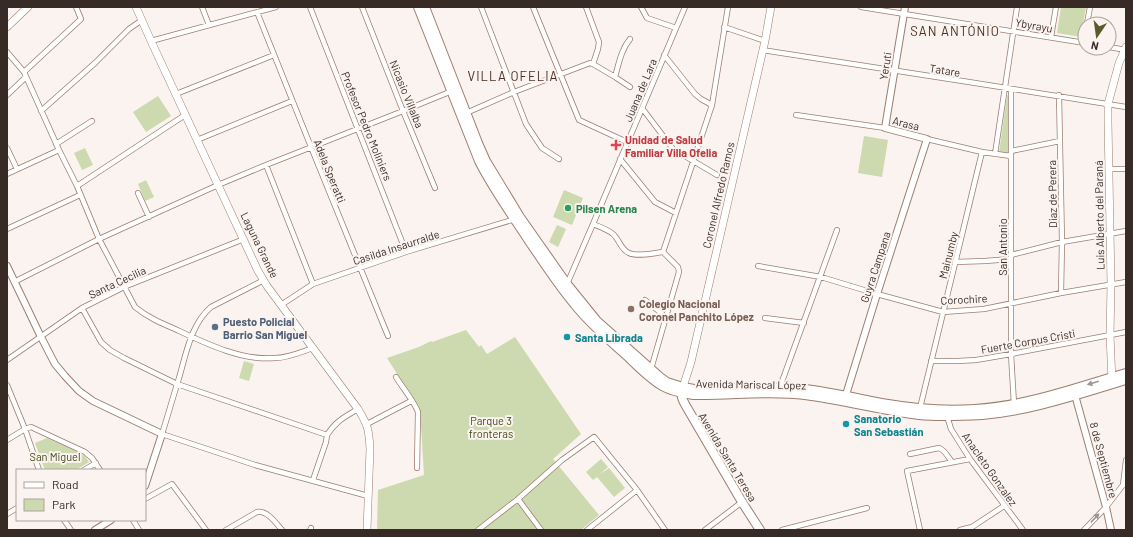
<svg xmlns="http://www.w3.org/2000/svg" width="1133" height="537" font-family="Barlow,sans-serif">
<rect width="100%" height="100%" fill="#faf3ef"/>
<path fill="#cdd9ae" d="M1061 7H1086L1081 37 1057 33Z
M1008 95V153H999L1007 96Z
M158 96 171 116 146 132 133 112Z
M864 136 888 140 882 177 858 173Z
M85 148 93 165 82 170 74 153Z
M146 180 154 197 145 201 138 184Z
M564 190 583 198 572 225 553 217Z
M557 225 566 229 558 247 549 242Z
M466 330 479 347 481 345 487 354 515 337 581 434 553 459 599 515 581 530H377L378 490 424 475 420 410 387 358 419 347 431 341 432 342Z
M244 361 254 364 249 381 239 378Z
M47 438 68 447 85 456 89 462 76 470H45L35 443Z
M601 459 608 467 599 475 609 468 625 488 614 497 597 477 593 480 586 472Z"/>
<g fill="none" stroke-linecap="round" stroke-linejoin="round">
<g stroke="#9d7d6f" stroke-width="6">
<path id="minor" d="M202 7 209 25
M310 7 406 252
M362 7 403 111 435 188
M481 7 526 124 542 148 559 159
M533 7 579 120 627 142
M586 7 599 42 598 49 593 64
M641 7 647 18 676 28
M861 7 1085 43
M257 12 311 147 388 336
M1087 24 1090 7
M724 27 765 41
M1051 37 1056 7
M151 41 276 7
M1084 43 1085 36
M1109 47 1126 50
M762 50C883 69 1005 87 1126 107
M7 52 24 72 59 150 77 186 99 239 135 307C147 317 161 323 175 329 205 343 241 361 275 358 288 358 301 352 313 348
M664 55 695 94 701 99 712 105
M593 64 615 77 630 87
M24 72 81 19 76 7
M615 77C619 63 621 50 630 39
M1011 89V354L1014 404
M176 94 274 55
M7 95 26 77
M1059 95 1062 242 1061 293
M642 108 673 149 717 175
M41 111 95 63 129 29 142 20
M464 114 514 92 590 63 593 64
M796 115 885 128
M927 139 982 152 1011 156
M197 140 292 101
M56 144 92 121
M7 148 17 169
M1011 151 1060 141
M995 154 1017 7
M620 159 655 202 676 213
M266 165 313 284
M1109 169H1126
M7 174 59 150
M77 186 185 115
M138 193 149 217
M593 224C600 227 607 229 613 234 619 239 621 250 629 253 637 257 654 253 663 252
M7 229 80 195
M663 252 712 105 728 7
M1011 255 1062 242 1126 231
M955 262 985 261 1011 259
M758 266 821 277 877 294 943 312 984 309 1061 293 1126 282
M264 280 211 307C191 324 186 354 179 378 173 397 168 415 162 434L255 465 368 496
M14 282 99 239 218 185 266 165 403 111 452 91
M567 284 593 224 685 7
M645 300 666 317
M281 305 313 284 406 252 515 219
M82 308 101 342 110 350 124 358 177 384 327 435 326 442 313 480
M765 318 804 323
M7 360 82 308 124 287 244 239
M931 361H958L976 360 1011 354 1126 332
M651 369 679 272 678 267 663 252
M396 377C402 387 414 401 418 412L417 468
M7 385 25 429 39 470
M780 387 837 230
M920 408 982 152
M947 416 951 429 970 459 1023 530
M367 424 411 401
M327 435C336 421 343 418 358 409
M7 440 25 429 31 427 85 452 92 458 100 470
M910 454 939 448C945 450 948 457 952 462
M84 470 96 463
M1123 485 1126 460
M145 499 172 484 206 530
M518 499 541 530
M7 514 17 508
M64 520 71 530
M133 520 139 530
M226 530 257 512C267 510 276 523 282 530
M310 530 311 528
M478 530 518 499 562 460 594 437 637 490 665 530
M587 530 637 490
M705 530 742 502
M782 530 867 508
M920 530 907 471 970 459
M960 530 972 527 1004 506
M1084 530 1106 507 1123 485 1126 484"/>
</g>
<g stroke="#9d7d6f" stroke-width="8">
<path id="tertiary" d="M7 266 41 337 55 364 65 376 79 391 93 401 162 434 145 486
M1075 395 1106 507 1111 530
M845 398 877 294 927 139 885 128 905 7
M95 530 111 520"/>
</g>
<g stroke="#9d7d6f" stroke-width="8">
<path id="secondary" d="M136 7 151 41 258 271 267 286 358 409C368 425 369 430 370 449L367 530
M7 27 28 7
M1112 382 1110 335 1111 285 1108 122V104L1119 63 1126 47
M683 387 691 362 765 41 771 7"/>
</g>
<g stroke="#9d7d6f" stroke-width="10">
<path id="primary" d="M683 387C680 395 682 399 686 406L742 502 760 530"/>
</g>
<g stroke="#9d7d6f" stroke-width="10">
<path id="trunk" d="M418 7 479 161C493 189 512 215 529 241 544 263 558 285 575 305 590 324 609 340 627 356 637 366 647 376 659 384 669 391 682 393 693 395 730 396 768 390 805 395 843 400 881 410 919 415 939 417 961 416 982 415 1031 411 1079 394 1126 380
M425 7 478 143 486 161 520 217 567 284 597 321 660 377 667 382 683 387 694 389C731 389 767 385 804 389 832 392 860 399 888 404 917 409 946 411 975 409 1027 406 1077 387 1126 373"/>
</g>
<use href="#minor" stroke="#fff" stroke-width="4.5"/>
<use href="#tertiary" stroke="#fff" stroke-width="6"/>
<use href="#secondary" stroke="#fff" stroke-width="7"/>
<use href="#primary" stroke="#fff" stroke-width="8"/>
<use href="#trunk" stroke="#fff" stroke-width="8"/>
</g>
<defs><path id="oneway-solid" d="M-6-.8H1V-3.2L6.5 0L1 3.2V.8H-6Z"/></defs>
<g fill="#9c9592">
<use href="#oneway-solid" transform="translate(1093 383) rotate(164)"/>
<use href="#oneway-solid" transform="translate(1095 518) rotate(-47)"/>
</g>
<path fill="#e0444e" stroke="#faf3ef" stroke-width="1.5" d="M614 139h4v4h4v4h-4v4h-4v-4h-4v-4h4z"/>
<circle fill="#2e9e5b" stroke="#faf3ef" stroke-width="1.5" cx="568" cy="208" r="4"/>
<circle fill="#8d6e63" stroke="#faf3ef" stroke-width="1.5" cx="631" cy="309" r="4"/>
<circle fill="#5c6f8a" stroke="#faf3ef" stroke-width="1.5" cx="215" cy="327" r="4"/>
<g fill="#0f9aa8" stroke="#faf3ef" stroke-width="1.5">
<circle cx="567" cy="337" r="4"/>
<circle cx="846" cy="424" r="4"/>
</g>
<g text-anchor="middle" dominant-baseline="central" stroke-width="4" stroke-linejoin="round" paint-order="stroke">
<g font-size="11" fill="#382b25" stroke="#faf3ef">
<text transform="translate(1034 25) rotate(10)">Ybyrayu</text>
<text transform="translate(885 66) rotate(-81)">Yeruti</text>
<text transform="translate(945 70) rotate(9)">Tatare</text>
<text transform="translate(640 90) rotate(-67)">Juana de Lara</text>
<text transform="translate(407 94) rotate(68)">Nicasio Villalba</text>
<text transform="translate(906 123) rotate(14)">Arasa</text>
<text transform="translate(367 126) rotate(68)">Profesor Pedro Moliniers</text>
<text transform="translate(330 171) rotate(68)">Adela Speratti</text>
<text transform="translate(1052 194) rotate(-91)">Diaz de Perera</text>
<text transform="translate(718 195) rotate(-77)">Coronel Alfredo Ramos</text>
<text transform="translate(1099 215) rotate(-91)">Luis Alberto del Paraná</text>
<text transform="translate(260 245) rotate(64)">Laguna Grande</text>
<text transform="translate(396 247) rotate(-18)">Casilda Insaurralde</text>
<text transform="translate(1002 247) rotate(-90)">San Antonio</text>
<text transform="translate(948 255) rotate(-76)">Mainumby</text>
<text transform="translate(875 267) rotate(-72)">Guyra Campana</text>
<text transform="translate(117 282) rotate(-25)">Santa Cecilia</text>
<text transform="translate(964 299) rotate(-3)">Corochire</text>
<text transform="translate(1028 341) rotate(-10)">Fuerte Corpus Cristi</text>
<text transform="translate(751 384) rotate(1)">Avenida Mariscal López</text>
<text transform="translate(728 457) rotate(59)">Avenida Santa Teresa</text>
<text transform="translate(1104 460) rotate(75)">8 de Septiembre</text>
<text transform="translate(990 469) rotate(55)">Anacleto Gonzalez</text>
</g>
<g font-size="11" font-weight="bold" fill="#be3a42" stroke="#faf3ef" text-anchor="start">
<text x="625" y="139">Unidad de Salud<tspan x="625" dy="13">Familiar Villa Ofelia</tspan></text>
</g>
<g font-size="11" font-weight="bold" fill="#27864d" stroke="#faf3ef" text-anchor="start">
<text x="576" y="208">Pilsen Arena</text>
</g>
<g font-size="11" font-weight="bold" fill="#785e54" stroke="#faf3ef" text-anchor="start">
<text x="639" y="303">Colegio Nacional<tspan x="639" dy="13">Coronel Panchito López</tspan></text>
</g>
<g font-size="11" font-weight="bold" fill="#4e5e75" stroke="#faf3ef" text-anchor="start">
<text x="223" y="321">Puesto Policial<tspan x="223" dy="13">Barrio San Miguel</tspan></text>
</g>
<g font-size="11" font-weight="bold" fill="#0d838f" stroke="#faf3ef" text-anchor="start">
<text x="575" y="337">Santa Librada</text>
<text x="854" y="418">Sanatorio<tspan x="854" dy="13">San Sebastián</tspan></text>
</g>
<g font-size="11" fill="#3e4812" stroke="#faf3ef">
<text x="491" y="420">Parque 3<tspan x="491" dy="13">fronteras</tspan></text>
<text x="55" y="456">San Miguel</text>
</g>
<g font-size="13" letter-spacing="1" fill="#4a2f23" stroke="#faf3ef">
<text x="955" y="31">SAN ANTÓNIO</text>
<text x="513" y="76">VILLA OFELIA</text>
</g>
</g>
<rect width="1133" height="537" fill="none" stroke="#382b25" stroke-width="16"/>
<rect x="16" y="469" width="130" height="52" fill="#faf3ef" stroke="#aca39e"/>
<rect x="24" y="482" width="20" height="6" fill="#ffffff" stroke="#aca39e"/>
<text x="52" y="489" font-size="12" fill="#382b25">Road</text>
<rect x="24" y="499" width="20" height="12" fill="#cdd9ae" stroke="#aca39e"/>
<text x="52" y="509" font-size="12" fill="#382b25">Park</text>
<g transform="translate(1097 36) rotate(193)"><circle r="19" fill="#faf3ef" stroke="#aca39e"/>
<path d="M0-3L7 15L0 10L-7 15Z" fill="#575c2a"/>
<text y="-6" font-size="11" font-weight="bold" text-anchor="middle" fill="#382b25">N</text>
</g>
</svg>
